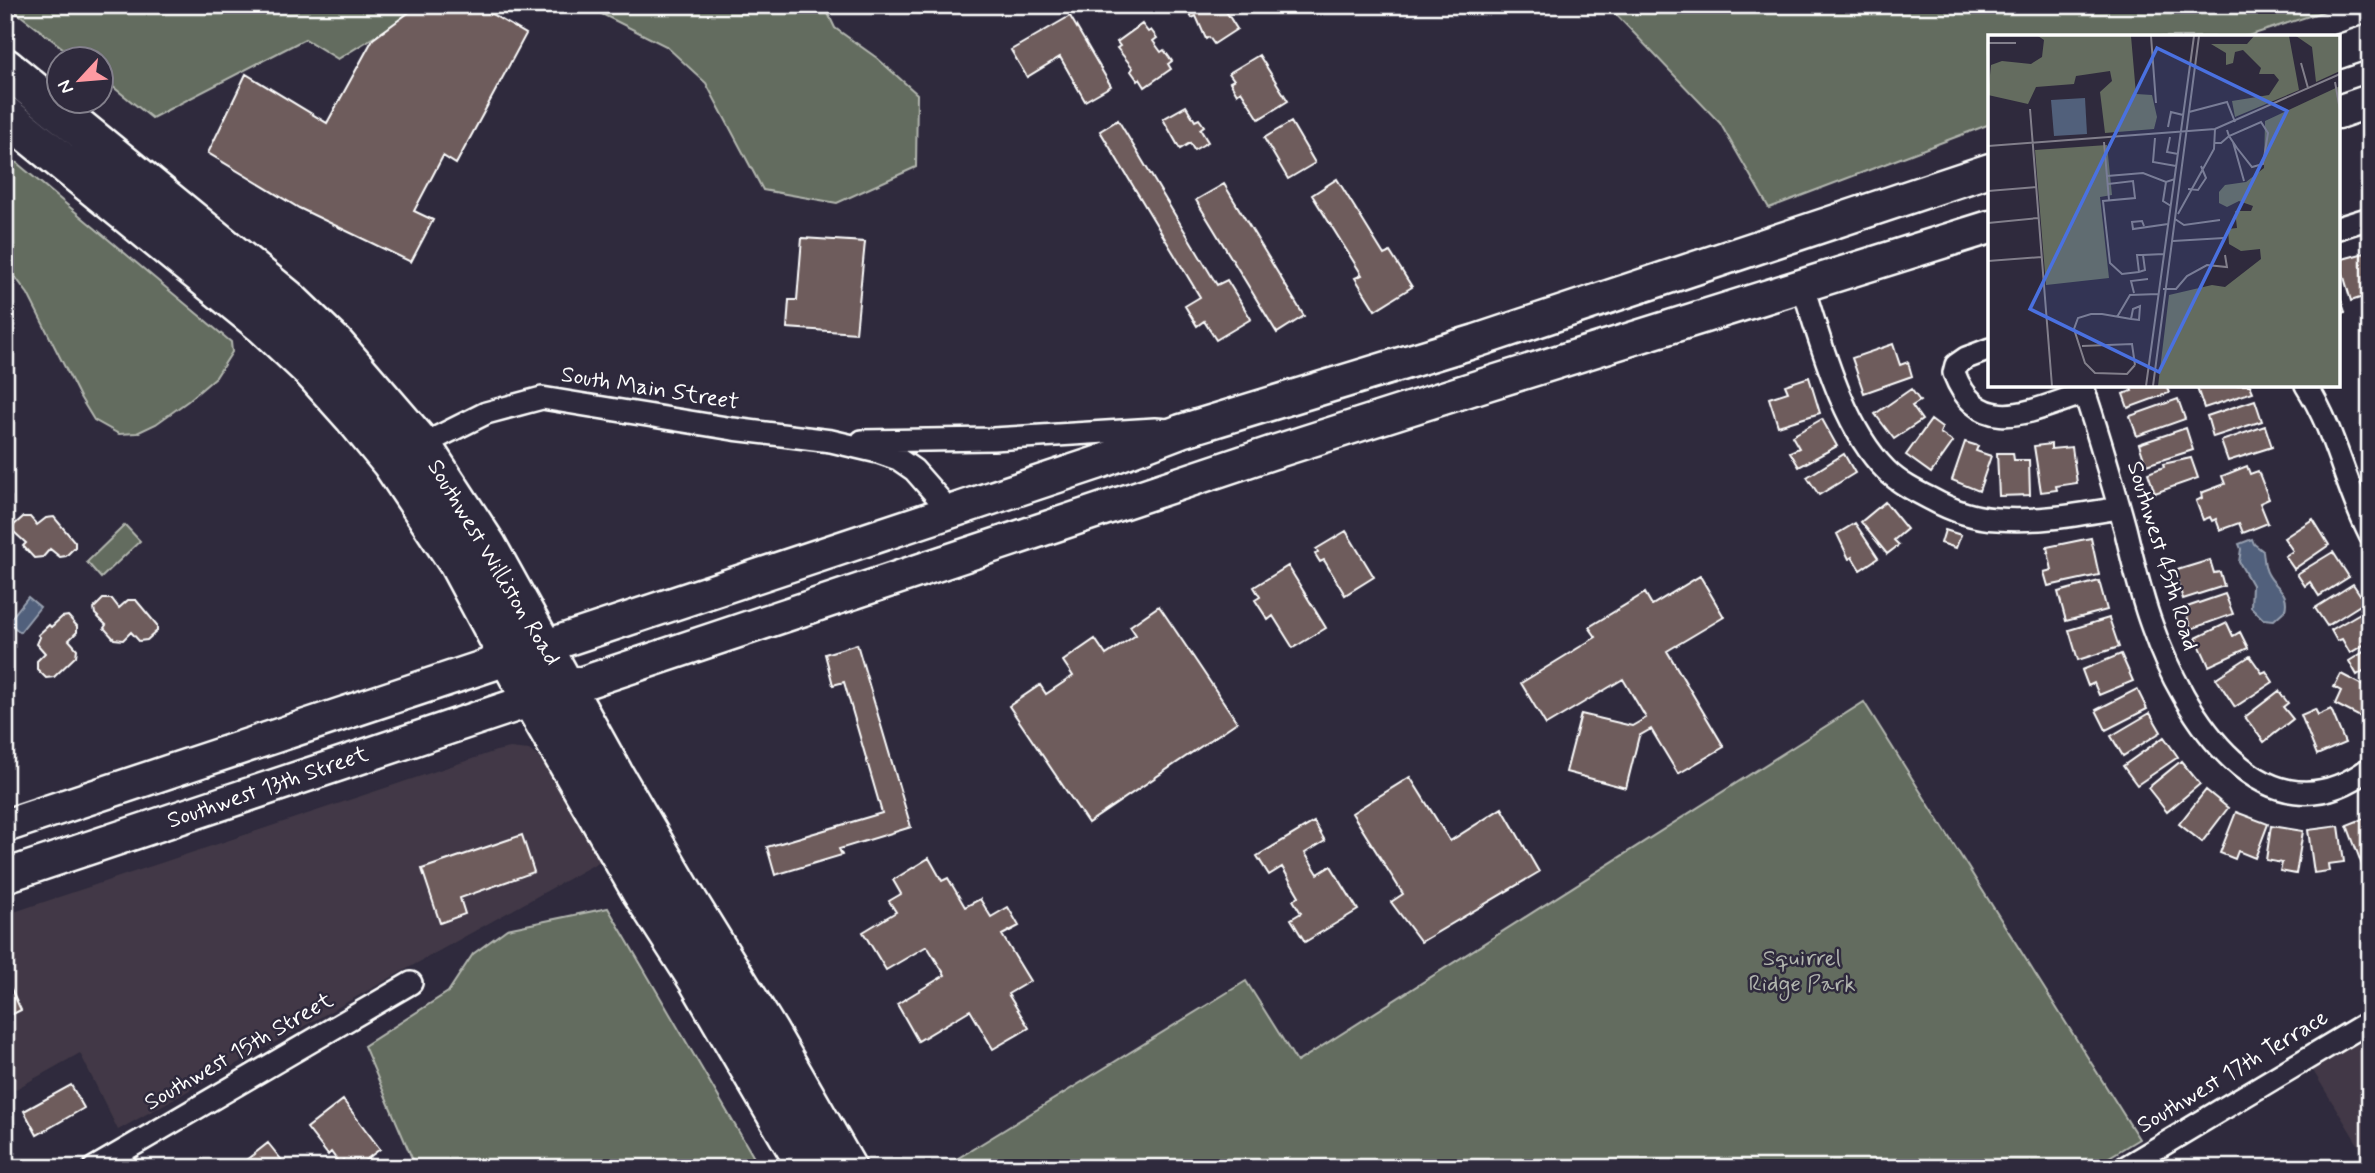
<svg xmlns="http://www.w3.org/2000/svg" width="2375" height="1173" font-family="Mynerve,sans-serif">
<rect width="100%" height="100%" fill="#2f2a3d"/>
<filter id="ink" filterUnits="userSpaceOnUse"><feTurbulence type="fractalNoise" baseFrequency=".0143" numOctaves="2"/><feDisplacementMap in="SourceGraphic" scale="14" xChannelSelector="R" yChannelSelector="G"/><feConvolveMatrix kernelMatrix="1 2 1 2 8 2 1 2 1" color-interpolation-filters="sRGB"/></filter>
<g filter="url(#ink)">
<path fill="#423946" d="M510 748 529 750 542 760 602 860 118 1130 80 1053 5 1095V915L496 751Z
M2370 1035V1164L2312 1069Z"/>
<path fill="#646c5f" stroke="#b2b6af" stroke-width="2" d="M7 5H426L338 59 305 39 152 118 102 78V60L77 59Z
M584 5H824L835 28 877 58 917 94 916 167 837 203 763 190 706 83 666 46Z
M1607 5H2343L2245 37H1990V124L1769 208 1720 123Z
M5 153 231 342 232 352 216 377 188 401 156 424 137 433 119 434 94 420 80 397 28 294 5 263Z
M125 525 140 541 101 578 87 562Z
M1864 702 2139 1139 2091 1168H942L1246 981 1297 1062Z
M608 908 760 1168H407L414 1163 364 1046 448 992 473 954 507 929Z"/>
<path fill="#51607b" stroke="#97a0b0" stroke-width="2" d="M2252 539 2254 544 2263 551C2264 558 2264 568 2268 574 2275 588 2290 591 2285 610L2274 620 2263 619 2251 607 2252 585 2239 562 2241 549 2239 544Z
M28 597 40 607 20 632 8 622Z"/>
<path fill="#6e5b5b" stroke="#fff" stroke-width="2" d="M419 5H476L526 34 456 164 443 156 414 211 433 220 411 262 299 208 208 153 246 74 327 123 373 39Z
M1222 5 1237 29 1214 44 1209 37 1206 39 1196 16 1192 18 1185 7Z
M1070 16 1111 86 1085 101 1060 57 1027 77 1011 50Z
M1142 24 1148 32 1151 30 1157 38 1153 41 1161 52 1164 50 1172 61 1168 64 1171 69 1145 87 1140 79 1138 81 1131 71 1133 68 1117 48 1120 46 1117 42Z
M1259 55 1288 101 1259 119 1241 91 1237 94 1230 82 1234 80 1229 73Z
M1186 106 1195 121 1199 119 1204 126 1200 129 1208 142 1194 150 1190 143 1180 149 1163 119Z
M1118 120 1217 285 1227 280 1251 319 1216 340 1204 321 1197 326 1185 306 1200 297 1100 131Z
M1291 122 1315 163 1288 179 1264 138Z
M1337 179 1384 255 1390 252 1412 287 1375 310 1355 278 1362 275 1312 195Z
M1224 184 1304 316 1277 333 1196 200Z
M802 238 865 242 856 333 787 328 789 300H797Z
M2368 252 2370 286 2367 287 2369 295 2351 301 2339 260Z
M2338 291 2345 312 2338 314Z
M1893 344 1900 365 1908 362 1912 376 1864 393 1852 358Z
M1809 377 1820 413 1778 426 1769 398 1788 392 1785 385Z
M2166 385 2169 393 2128 408 2123 394 2132 391 2130 386Z
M2205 385H2250L2253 392 2204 408 2197 388Z
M1911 389 1920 401 1912 406 1922 420 1894 439 1875 414Z
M2178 399 2185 419 2137 436 2130 416Z
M2255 400 2262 421 2213 437 2207 416Z
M1822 419 1837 446 1799 467 1790 452 1799 448 1792 436Z
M1931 420 1942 428 1940 433 1953 442 1931 473 1906 455Z
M2265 426 2272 447 2228 461 2221 441Z
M2186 428 2193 450 2146 465 2139 444Z
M1965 442 1978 446 1976 451 1991 456 1979 491 1952 480Z
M2051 444V449L2072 447 2077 483 2056 486 2057 490 2041 492 2034 446Z
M1997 453H2013L2014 460H2029L2030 495 1999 496Z
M1844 454 1855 473 1819 495 1807 477Z
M2191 458 2198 478 2155 493 2148 473 2164 467 2163 464Z
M2247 466 2250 474 2258 471 2269 499 2260 503 2268 523 2243 533 2239 523 2220 530 2216 519 2212 521 2210 517 2203 520 2196 501 2202 498 2201 493 2225 484 2222 476Z
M5 491 11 497V504L5 510Z
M1885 502 1907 529 1894 540 1899 545 1887 554 1861 522Z
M23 517H30L37 525 46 518 54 517 75 542V547L66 556 60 557 50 549 43 557 34 558 23 546 26 543 14 532 13 526Z
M2313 519 2329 545 2294 569 2285 556 2293 551 2284 538Z
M1855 523 1878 558 1860 570 1852 557 1849 559 1837 534Z
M1945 530 1961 535 1956 548 1941 543Z
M1346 531 1374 577 1345 595 1324 560 1320 562 1315 554 1318 552 1316 549Z
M2091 538 2099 575 2048 586 2044 572 2052 570 2047 547Z
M2333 552 2349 577 2319 596 2310 582 2305 586 2297 574Z
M2210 560 2214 573 2220 572 2224 586 2183 599 2174 571Z
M1288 566 1326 628 1293 648 1273 616 1268 620 1255 600 1260 597 1254 587Z
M1700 576 1724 617 1667 651 1724 747 1678 774 1651 729 1639 736 1626 788 1566 772 1581 714 1632 726 1646 718 1623 679 1546 725 1521 683 1596 637 1589 627 1645 593 1652 605Z
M2099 581 2107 610 2066 621 2058 592Z
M2353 584 2365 602 2327 626 2315 608Z
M2225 594 2233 614 2191 629 2184 608Z
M103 599H112L119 608 128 600H136L157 625V631L147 640 139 641 131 632 123 640 114 639 104 628 106 625 95 614 94 608Z
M1159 606 1237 722 1088 823 1009 706 1040 685 1046 694 1073 676 1063 661 1095 639 1106 655 1136 635 1130 626Z
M2367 609 2370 614V641L2350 653 2342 639 2337 641 2331 630Z
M68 616 77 626V632L69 640 77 649 76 656 54 677 46 678 37 669V661L45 653 37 644 40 637 38 635 49 625 51 627 62 617Z
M2109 618 2119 647 2078 660 2069 630Z
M2227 623 2233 636 2240 632 2248 648 2209 666 2196 638Z
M857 644 911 827 839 849 842 855 775 875 767 847 882 813 844 682 833 685 825 654Z
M2370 648V678L2365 670 2357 675 2349 661Z
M2121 654 2133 681 2099 695 2094 683 2088 686 2082 670Z
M2250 656 2262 673 2266 671 2273 682 2235 707 2216 678Z
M2341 674 2370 689V708L2364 719 2335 704 2341 691 2334 687Z
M2137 689 2147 709 2106 730 2096 710Z
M2279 691 2288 703 2283 707 2293 719 2264 742 2245 717Z
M2315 709 2318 715 2331 709 2345 743 2317 755 2301 715Z
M2150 713 2161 732 2123 756 2111 736Z
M2164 737 2178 757 2137 785 2123 766Z
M2181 761 2200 784 2167 812 2148 788Z
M1410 777 1450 841 1502 808 1539 872 1421 942 1391 902 1403 894 1352 813Z
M2206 790 2228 808 2202 842 2179 824Z
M2236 812 2268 824 2255 858 2238 851 2235 859 2220 853Z
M2370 816V862L2362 865 2347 825Z
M1314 822 1325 841 1305 853 1318 874 1331 866 1358 910 1305 942 1291 919 1301 913 1293 900 1299 896 1282 867 1269 875 1257 856Z
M2271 826 2303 831 2296 874 2280 871 2282 863 2266 860Z
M2339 826 2344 862 2328 864 2329 871 2314 873 2308 830Z
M522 835 534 872 460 898 465 914 440 923 422 869Z
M929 858 942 881 948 878 965 907 980 899 991 917 1008 907 1019 926 1002 935 1030 981 1008 994 1029 1028 993 1049 970 1010 918 1041 897 1004 945 975 927 946 886 970 863 932 896 912 889 901 901 894 893 880Z
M5 976 21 1010 5 1018Z
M71 1085 84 1108 37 1135 24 1111Z
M343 1100 380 1149 355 1168H349L343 1160 339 1163 331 1152 328 1155 307 1128Z
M5 1131 15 1147 5 1153Z
M268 1143 288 1168H236Z"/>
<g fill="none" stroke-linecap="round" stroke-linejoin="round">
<g stroke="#fff" stroke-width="26">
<path id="street" d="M2338 228 2370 218
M1803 287C1821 343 1843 428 1886 470 1899 483 1915 491 1931 499 1951 510 1974 518 1997 519 2038 522 2078 515 2118 508
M1990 349 1966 358 1956 365 1954 373C1980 441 2034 409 2085 393
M2082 385C2098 432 2112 481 2125 528 2133 561 2140 594 2152 626 2182 713 2264 848 2370 768
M2306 385C2336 432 2345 486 2370 535
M862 441 993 439 1155 429 1169 430
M414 449 486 413 542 398 733 429 831 441 878 452 898 459 914 470 950 511
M94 1168 411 983
M2124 1168 2370 1021"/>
</g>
<g stroke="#fff" stroke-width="37">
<path id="primary" d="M2338 52 2370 41
M2338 112 2370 101
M5 826 1097 463 1181 431 1476 341 1990 170
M5 876 1271 453 1487 384 1990 227"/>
</g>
<g stroke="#fff" stroke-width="42">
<path id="highway" d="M5 67 287 298 335 344 422 445 487 545 614 774 686 897 769 1032 847 1168
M5 115 264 326 311 370 354 418 391 463 457 562 531 700 641 892 698 981 807 1168"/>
</g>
<use href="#street" stroke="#2f2a3d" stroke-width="21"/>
<use href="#primary" stroke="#2f2a3d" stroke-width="32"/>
<use href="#highway" stroke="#2f2a3d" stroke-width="37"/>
</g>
</g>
<g text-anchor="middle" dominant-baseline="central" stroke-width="5" stroke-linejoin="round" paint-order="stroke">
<g font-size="23" fill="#fff" stroke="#2f2a3d">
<text transform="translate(650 389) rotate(9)">South Main Street</text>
<text transform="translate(2162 556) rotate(73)">Southwest 45th Road</text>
<text transform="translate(493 563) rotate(59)">Southwest Williston Road</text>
<text transform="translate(268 788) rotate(-19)">Southwest 13th Street</text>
<text transform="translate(239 1052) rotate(-30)">Southwest 15th Street</text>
<text transform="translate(2233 1072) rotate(-31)">Southwest 17th Terrace</text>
</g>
<g font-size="23" fill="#b2b6af" stroke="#2f2a3d">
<text x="1802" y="959">Squirrel<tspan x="1802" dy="26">Ridge Park</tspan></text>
</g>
</g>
<g transform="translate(1988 35)">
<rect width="352" height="352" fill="#2f2a3d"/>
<path d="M50 1H143L148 59 164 60 169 82 166 94 117 98 112 57 124 46 122 36 88 41 86 49 48 52 40 69 0 60 3 30 14 26 43 29 54 22 56 5ZM266 1H301L311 55 247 82 244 66 281 60 291 45 286 39H271L273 33 255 15 247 17 245 28 238 30V18L223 9H259ZM308 1H352V36L328 47 324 12ZM352 51V351H170L181 260 224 250 237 252 273 224 272 214 253 216 241 209 240 194 249 193 247 176H263L265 171 251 166 239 172 231 168V157L237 150 258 147 276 133 277 86ZM119 110 124 160 112 162 121 243 58 250 47 115Z" fill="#646c5f"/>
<path d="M97 63 99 99 66 101 63 65Z" fill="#51607b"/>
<path fill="none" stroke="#827f8b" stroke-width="2" d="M163 1 168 68M0 8H28M313 28 320 53M347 47 352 75M42 74 64 351M201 77 239 67 247 87M180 92 183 77 195 80M182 102 179 117 190 119M167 103 165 127 188 131M116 107 121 165M245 107 256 146M227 108H233L241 101 273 87 280 98 275 129 264 132 249 113 241 101 239 95M0 111 227 94 352 39M119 141 155 138 178 147 187 144M178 147 175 166 183 171M120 149 145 146 147 163 115 166 122 228 134 239 151 237M200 154 210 155 218 143 213 131M0 156 48 152M190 179 226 114 227 94M187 184 196 190 232 185M0 188 50 183M156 191 154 186 144 187 145 194 180 189M185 206 236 203M155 220H149L151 237 157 235 155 220 176 219M0 226 54 222M175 254H188L199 241 219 230 239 232 237 220M146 258 143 246 160 244M129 282 142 260 170 259M143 284 145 274 152 271 151 285 143 284 114 279H103L90 283 86 294 97 328 107 338 139 339 147 330M94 311 144 309 147 330M158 351 206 1M165 351 211 1"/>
<path fill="#4a71e0" fill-opacity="0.15" stroke="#4a71e0" stroke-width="3.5" d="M169 13 299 76 171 337 42 274Z"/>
<rect width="352" height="352" fill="none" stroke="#fff" stroke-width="3.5"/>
</g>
<rect width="2375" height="1173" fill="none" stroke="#2f2a3d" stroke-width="28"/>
<rect x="14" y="14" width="2347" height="1145" fill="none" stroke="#fff" stroke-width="2.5" filter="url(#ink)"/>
<g transform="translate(80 80) rotate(244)"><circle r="33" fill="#2f2a3d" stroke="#827f8b" stroke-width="2"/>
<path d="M0-5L12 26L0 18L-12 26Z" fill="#ff9aa2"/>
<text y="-10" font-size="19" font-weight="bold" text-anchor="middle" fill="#ffffff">N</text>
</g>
</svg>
